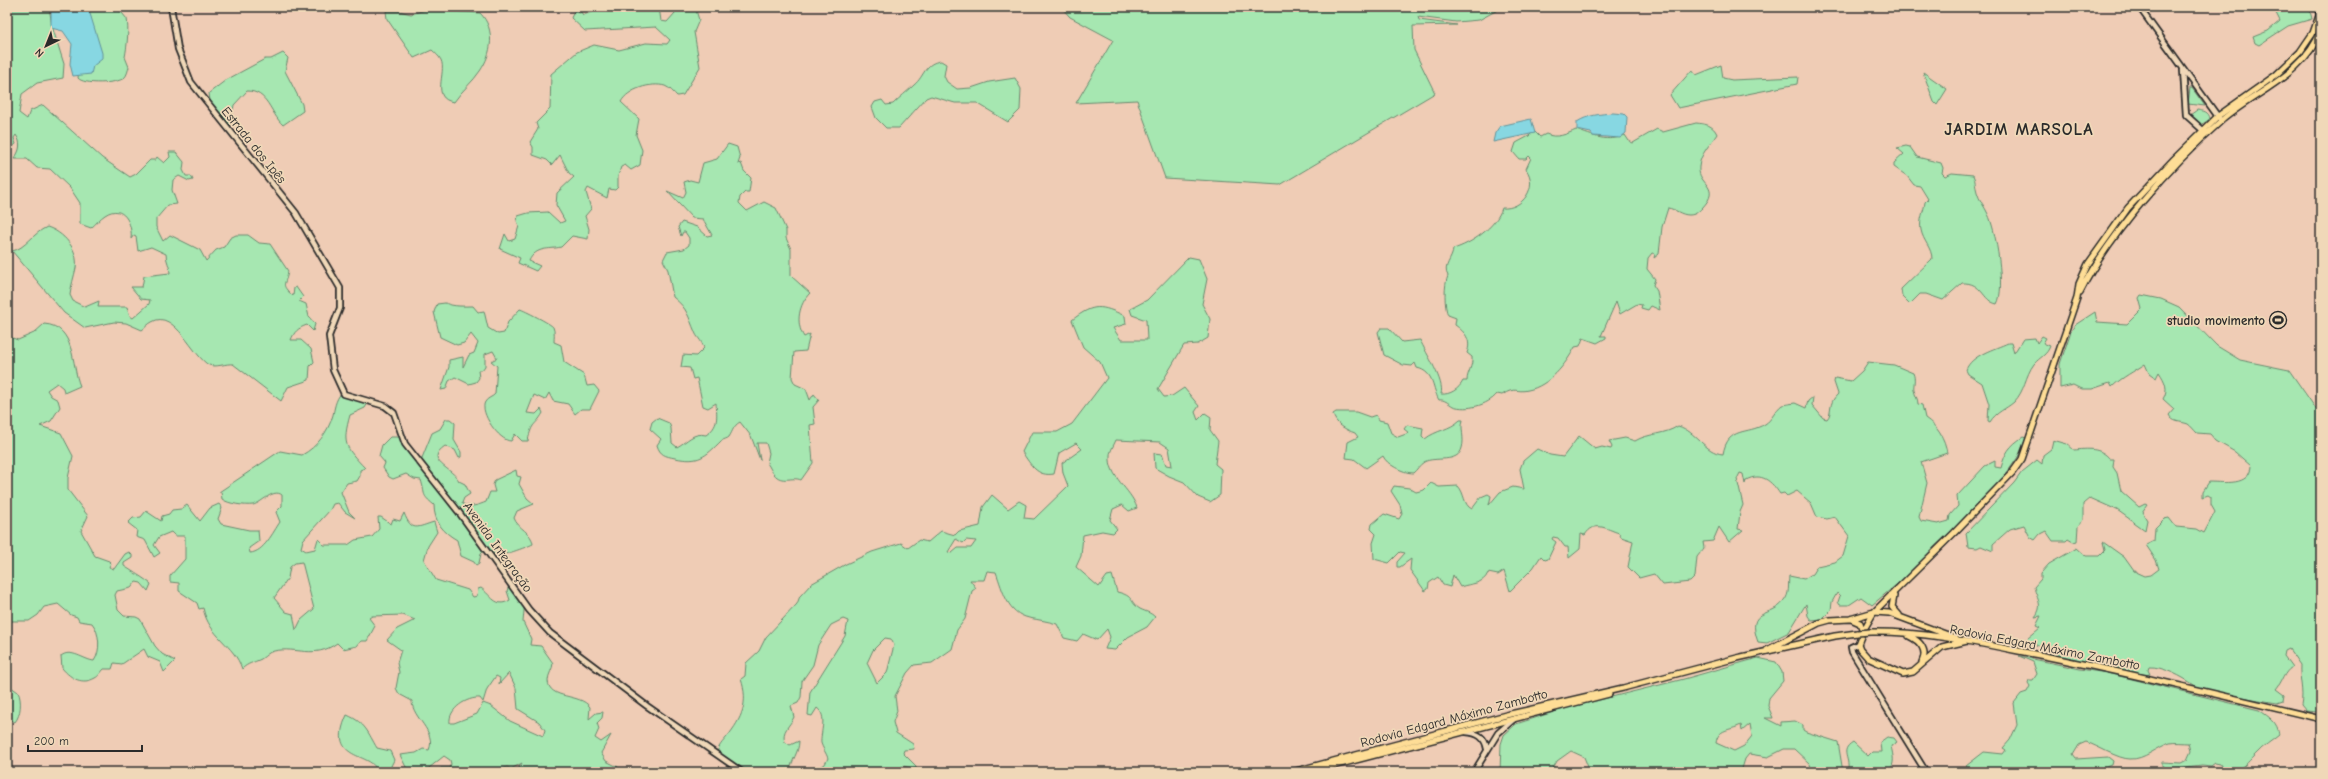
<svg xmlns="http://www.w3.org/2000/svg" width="2328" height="779" font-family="'Comic Neue',sans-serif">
<rect width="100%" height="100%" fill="#efccb5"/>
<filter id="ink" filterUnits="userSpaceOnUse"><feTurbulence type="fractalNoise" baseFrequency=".025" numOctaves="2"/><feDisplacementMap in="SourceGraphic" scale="8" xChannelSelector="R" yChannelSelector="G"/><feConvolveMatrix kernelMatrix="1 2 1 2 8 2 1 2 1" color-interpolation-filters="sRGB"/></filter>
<g filter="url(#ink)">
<path fill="#a6e7b1" stroke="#68896e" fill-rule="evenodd" d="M7 7H49L52 26 64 64 63 78 37 83 22 94 19 113 27 119 30 111 43 105 102 158 130 177 136 174 150 160H155L157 157 164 163 170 157 169 152H176L184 162 183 170 186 176H191L193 180 189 181 179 176 173 180 172 190 177 204 168 205 156 219V227L163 241 170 235 200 250 206 261 216 250 224 247 230 238 236 235H248L259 243 270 244 288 271C286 286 279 283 293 296L294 288 296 287 303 297 299 301 306 304 309 317 315 324 313 331 307 325C298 328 294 332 291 340H301L311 349 314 362 310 366 309 380 288 387 281 401 233 364C226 363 216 368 209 365 194 358 174 308 152 322 148 324 145 328 142 330L126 323 114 322 85 328 64 313 12 251C25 249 33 233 47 227 63 232 79 249 76 268 74 277 71 286 70 295L73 301 85 307 99 301 98 307H127L130 316 133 318 149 304 150 300 141 299 131 287H142L144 276 170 273C170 266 166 261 166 254L151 247 138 251 136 236 134 235 131 239C133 224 123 203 105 215 100 218 96 224 91 228L80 224V203L70 188 50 169 37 168 27 159H14C20 151 22 143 16 135L14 138 16 144 11 148 7 138Z
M86 7H117L127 19C129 29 127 47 125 57L129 67C128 70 127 76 124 78 117 84 83 85 78 78Z
M436 7 448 11 480 13C496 29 492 54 480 71 473 82 462 90 454 102 430 99 447 73 441 60 439 56 435 53 432 50L414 58 387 19 386 11H399L411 14Z
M607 7H659L661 21 667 22 675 13 673 7H707L702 9 697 8 696 10 699 20 694 32 700 67 683 95 677 96C674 93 670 88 665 86 651 82 628 89 621 102L639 119 636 135 642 150 640 165 631 170 625 165 621 167 618 176V187L615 190 609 189 607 198 588 188 586 192 591 209 585 216 589 229 588 239 572 236 561 247C549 250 536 246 529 261L540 266 536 271 518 263 520 258 500 249 505 234 509 241 515 239 519 226 517 221 518 216 528 213 548 212 560 223 565 221 556 205 557 193 574 177 569 173 560 155 552 165 547 160 533 155V147L530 142 538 129 536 123 550 109 551 74 577 52 594 45 619 50 646 43 667 44 670 40 656 27 585 31 571 18 575 9 579 13 581 12 583 15Z
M1061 7H1503L1479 20 1456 22 1418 17 1419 20 1457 25 1413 26 1414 50 1435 93 1280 185 1165 178 1137 100 1076 103 1113 40 1070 17Z
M2273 7H2309L2312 19 2288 26 2259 45 2255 43 2253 37 2268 31 2280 21Z
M283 53 288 58 285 71 302 104 303 111 283 125C270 113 268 91 247 91L234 105 230 127 210 101 209 93 226 80 265 59H271Z
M941 61 946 64 944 76 947 82 957 89 971 88 989 82 1015 78 1021 89 1020 110 1008 122 977 103H955L931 96 926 98 899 128H886L876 118 872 107 875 102 882 100 886 105 893 104C900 97 907 92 914 85 925 76 924 63 941 61Z
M1721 65 1723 78 1732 80 1798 77 1797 84 1678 108 1670 95 1692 70 1696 75Z
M1923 72 1947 89 1937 105 1934 102Z
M2190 88H2192L2205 106 2188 104Z
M2197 110C2203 111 2209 111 2210 119L2201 125 2190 115Z
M1696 123C1706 124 1713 125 1717 134 1710 145 1700 154 1699 167 1697 185 1723 186 1702 208 1698 212 1695 215 1689 215 1681 215 1675 209 1668 208L1662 227 1659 254 1654 258 1655 254 1652 253 1648 258 1647 269 1655 279 1653 285 1657 291 1660 310 1651 306 1648 310 1641 308 1642 305 1637 304 1620 314 1616 302 1601 336H1606V338L1597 343 1583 338 1580 346 1575 347C1566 364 1549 386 1528 390 1516 393 1516 386 1502 395L1497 394C1488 405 1467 411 1453 406 1448 403 1444 399 1439 400 1432 389 1435 372 1417 368L1415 363 1412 366 1403 365 1384 355 1378 332 1381 328H1389L1402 342 1420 340C1426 353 1445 382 1441 394 1450 395 1459 389 1463 381H1467C1467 372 1473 367 1472 357L1467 353C1472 340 1465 332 1455 325L1456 318 1448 315C1444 307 1444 284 1448 276 1442 266 1453 259 1453 249 1471 244 1496 227 1502 208 1522 210 1539 187 1526 169L1531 158 1529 156 1526 159H1519L1513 152 1516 143 1529 136 1534 131 1540 137 1546 134C1556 139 1567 134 1576 130 1593 136 1608 143 1625 135L1629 141 1633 143 1657 129 1663 132Z
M728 144 737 147 740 158 738 164 741 163 744 171 751 178 749 192H745L740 197 739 203 747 211 764 202 776 208 786 230V238L791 249V276L810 293C799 304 795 323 804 337L810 334 806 351 794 352 792 378 795 384 806 389 810 400 814 394 819 400 813 407 815 424 810 425 813 463 801 480C792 476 782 484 774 474 771 471 770 467 767 463L769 453 766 443H757L760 460 751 436 740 422C733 426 733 431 729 437 727 439 724 439 721 441 705 457 699 463 675 458 665 456 660 455 657 445L661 439 650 429 652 422 657 418 669 423 671 428 672 443 677 447C688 441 693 432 706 435 719 426 717 417 716 403L708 408 703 406 697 378 693 379 690 368 681 367 683 355 696 356 704 348C701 339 697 338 695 332 688 316 688 309 673 297L668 270 663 260 667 252 684 249 689 245V238L685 232H683L681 236 678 227 682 222 697 227 707 236 712 235 703 219 692 218 667 191 683 198 686 192 684 182 690 180 698 182 703 163 717 159Z
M1906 146 1910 147 1917 157 1941 163 1943 168 1942 173 1945 176 1952 173 1973 175C1976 181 1975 186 1977 192 1979 200 1985 207 1988 214 1996 230 2006 289 1997 304 1982 301 1983 282 1962 283L1943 300 1926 294H1920L1910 304 1902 296 1901 289 1932 259C1932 248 1923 241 1921 230 1919 220 1924 211 1925 202L1928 199 1920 186 1914 185 1907 176 1894 167V163L1904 154 1897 148Z
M1189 257 1199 259 1207 279 1202 304 1210 319 1208 338 1198 344 1184 345 1158 389 1164 397 1172 396 1184 388 1199 406 1195 412 1198 420 1205 413 1211 417 1210 430 1218 441 1215 464 1221 469 1220 495 1210 502 1198 497 1184 482 1169 476 1155 468 1154 453 1162 454 1166 465 1172 466 1169 448 1160 442 1116 440C1114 445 1110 451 1110 455 1108 477 1131 489 1137 508L1129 511 1122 505 1113 509 1110 520 1117 529 1113 533 1102 531 1083 535 1081 556 1076 567 1099 587 1107 576 1112 575 1117 592C1135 596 1129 602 1140 609 1146 612 1150 612 1155 617L1147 627 1128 637 1115 650 1105 649 1110 637 1107 629 1097 640 1083 634 1077 641 1064 638 1057 624C1047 621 1039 620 1029 618 1007 613 1003 591 996 572L987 571 984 580H970L976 588 972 591 965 619 957 630 952 649 932 663 914 665 907 673 895 696 897 711 893 722 896 733 913 744 914 749 904 750 903 753 916 766V769L903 766 900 768 877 769 876 772H814L825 764 828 758C826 753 822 747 821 743 820 732 828 716 817 708L812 716 808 715 810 692 845 636 848 621 843 619 831 625 818 645 813 665 802 681 801 697 798 703 791 706 794 717C790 726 781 731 785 742L790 745 799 741C799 753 791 760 790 772H743L717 753C719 745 722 743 727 737 742 718 749 703 741 679L745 676 746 663 759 651 766 637 797 604 800 596 811 584 846 564 872 552 901 543 908 548 919 540 928 542 941 531 955 535 959 531 980 526 983 507 992 495 1008 509 1019 501 1026 505 1024 518 1034 519 1068 486 1063 473 1062 463 1082 449 1076 443 1059 453 1054 474C1037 477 1031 465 1022 452L1032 432H1057L1072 424 1107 378 1100 362 1083 347 1072 320C1094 303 1101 305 1125 316L1126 324 1113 328 1121 340H1147L1146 320 1132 315 1130 309 1147 300ZM956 539 963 543 966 540 976 541 971 548H958L952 553 948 552ZM885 638 891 639 894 645 887 673 877 683 867 663 873 650Z
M2141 295 2161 299 2179 307 2217 346 2240 360 2289 370 2321 416V702L2317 712 2306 711 2301 705C2304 691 2299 679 2300 665L2289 649 2285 651 2284 656 2292 667C2283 673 2283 681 2276 689L2284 695 2283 701 2277 703C2260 700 2206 692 2194 685 2183 677 2162 666 2149 667L2148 670 2150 674 2144 675 2054 654 2032 643H2022L2040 628 2036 626 2041 616 2035 617C2044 605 2037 600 2034 587L2041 579V573L2049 564 2077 548 2086 556H2099L2105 550 2103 542 2124 557 2134 571 2145 576 2151 575 2159 569 2156 560 2146 545 2154 541 2155 528 2164 519 2169 518 2176 527 2197 529 2204 533 2215 512 2211 505V497L2208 495 2203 497V491L2209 482C2224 482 2250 487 2251 466L2235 452 2216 441 2210 434 2197 433C2194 430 2191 426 2188 424 2180 421 2173 423 2169 415L2174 409 2163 399C2169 389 2165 381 2159 372L2156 378 2149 373 2145 364C2135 371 2122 377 2112 387L2110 383 2092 389H2081L2073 385 2060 388V364L2071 331 2075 325 2095 312 2097 322 2127 324 2142 309 2139 298Z
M445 303C454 307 464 306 473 306L478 312 484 311 488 328 498 334 504 333 508 322 520 309C524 310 551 324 553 327 555 331 554 338 554 342L561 345 564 362 584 375 587 386 594 385 599 391 590 409H581L575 414 568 404 553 401 549 393 545 400 534 395 527 413 536 414 541 409 543 413C535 427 532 421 528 441H522L515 434 511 441C499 441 479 412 485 402 487 398 493 397 495 394L497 366 491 361 497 358 493 351 485 354V366L482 370H478L479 378 476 382 469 384 455 377 449 381 446 389 441 390 449 367V360L463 357V367L469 355 474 353 478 343 471 334 464 343 457 345 440 337 434 312 437 304Z
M44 324C76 326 71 365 80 386L64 393 63 388 57 383 47 390 51 396 58 400 60 407 51 421 40 426 61 433 73 456 68 478V490L88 516 81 531 95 556 109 561 111 563 109 567 114 569 125 554 129 552 132 555V558L124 563V566C127 568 148 581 151 584L148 591 141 583 136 582 131 588 117 591 115 595 118 610 124 616 136 617 140 619 155 646 162 654 175 661 164 672 160 662 148 657 144 649 122 664 114 663 112 669H104C102 671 98 677 95 678 83 685 71 679 62 668L61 656C71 648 84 660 94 661 101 651 100 633 92 623L79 621 77 617 71 615 58 604 44 607 38 615 29 621H8L9 626 7 628V336L18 340 34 333Z
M2042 336 2046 338 2043 343 2050 346C2047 355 2040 357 2034 364 2025 376 2025 391 2014 402 2006 409 1996 412 1990 422L1988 421 1989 404 1982 383 1968 374 1966 370C1971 355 1995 349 2008 343H2011L2014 353 2023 339 2035 338 2037 343Z
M1868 362 1894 365 1913 373C1916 380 1913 384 1914 390 1915 396 1918 398 1918 404L1922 405 1925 418C1937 426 1945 438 1947 453L1921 462 1927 483 1919 517 1921 521 1938 524 1949 521 1950 515 1958 506 1957 496 1985 466 1995 461V467L2001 468C2005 453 2009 446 2023 437L2026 438 2018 457 1992 494 1934 547 1914 570 1872 605 1861 597 1849 605H1840L1838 602 1840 596 1837 593 1832 602 1831 610 1822 619 1811 620 1808 616 1806 604 1789 632 1767 643 1758 642C1745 607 1772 618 1784 601 1790 594 1788 585 1789 576L1804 579 1812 574 1817 566 1835 562 1843 556 1849 536 1835 517 1827 519 1817 517 1811 503 1797 491 1787 496 1784 493 1780 494C1771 481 1762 472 1746 480L1745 484 1743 474 1740 473 1737 479 1743 505 1740 512 1738 529 1743 530 1729 542 1719 527 1713 541 1703 542 1704 548 1697 557 1695 577 1690 582 1663 585 1654 574 1639 578 1628 567 1633 541 1621 537 1619 533C1606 529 1595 520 1585 535L1581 534 1580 549 1569 558 1568 547H1565L1558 538 1553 537 1552 539 1556 542 1548 559 1545 560 1541 556 1533 568 1510 591 1504 571 1498 575 1488 573C1483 585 1471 583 1460 587L1453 575 1450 587 1443 585 1438 577 1429 583 1428 589 1425 591 1410 570 1411 559 1400 567H1397V562L1405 553 1400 552 1389 563 1374 559 1373 543 1376 534 1371 529 1372 524 1384 514 1399 519 1402 514 1400 505 1391 491 1394 486 1409 488 1416 492 1424 490 1431 483 1439 487 1458 486C1465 493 1463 505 1472 509L1481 497 1488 494 1491 496 1489 505 1500 492 1513 487 1524 489 1520 469 1523 461 1537 449 1550 455 1563 457 1579 436 1595 449 1602 447 1611 449 1612 447 1609 441 1625 438 1635 441C1648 433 1665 435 1678 426 1696 431 1705 453 1723 454 1728 426 1747 435 1765 424 1772 420 1775 410 1782 405L1795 403 1806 408 1808 401 1813 397 1812 405 1823 418 1827 419C1833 413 1827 404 1838 394L1834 382 1835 378 1851 381 1862 371Z
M344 390 368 403 365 408 350 415C342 444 345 447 365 468L360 470V476L357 481 347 483 341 492 349 512 355 518 345 512 338 503 333 504 330 510 303 540 301 548 306 551 315 549 318 539 324 545H348L355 540 372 537 379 529 378 517H381L391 524 393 519 400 521 404 513C412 533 417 527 434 522L437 532 428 546 424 560 436 580 468 590 473 597 477 596 478 589 481 588C491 595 496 609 510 600L507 591 509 585 525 600 523 622 531 639 530 645 541 646 553 663C553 669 548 674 548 681 549 700 580 693 590 707L589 719 596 713 603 712 602 718 597 723 599 729 595 738 601 742 611 735 601 753 606 761 618 767V772H521L519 768 522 763 511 769 507 767 502 769 501 772H437L441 768H449L451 764 450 760 444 756 424 772 407 769 400 755 416 753 423 749 429 750C437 731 412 718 412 701L399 694 396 688 399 672 397 663 401 650 387 640 397 629 415 620 403 615 372 616 369 618 375 626 367 641H361L357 646 343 649 337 643C314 660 297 646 274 651 268 652 266 656 261 659 253 663 248 663 242 669 234 644 209 637 203 608L199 609 197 603 179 591V583L170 582V576L185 559V536H175L171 532 159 537 154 545 160 553 154 557 145 540 136 537 137 530 128 523 133 518 141 517 146 511 161 521 162 516 169 514 172 510 181 509 187 505 200 521 210 508 219 504 222 508 218 519 221 524 249 530H258L259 541 249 548 250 553C264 552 273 532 280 522L276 512 282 506V495C273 488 262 503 253 505 245 506 228 504 222 499L221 492H219L280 451 302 455C317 447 328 432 333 415 335 405 336 398 344 390ZM302 562 314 609 301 620 296 630 293 614 286 612 274 598 288 578 290 567 295 563ZM509 673 516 688 518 709 539 722 545 730 543 736 510 721 491 706 483 703 477 714 454 723H450C448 709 467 697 480 698L483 702 487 689 496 676 500 678 499 684Z
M1336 412H1356L1370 417 1376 415 1379 420 1387 422 1391 433 1398 437 1409 433 1404 429 1407 425 1423 428 1422 436 1425 439C1436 430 1450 430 1460 420H1463C1460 429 1465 438 1462 448 1458 464 1435 456 1424 462 1419 465 1417 470 1413 473 1403 473 1386 464 1383 456L1366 468 1354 459 1346 458 1348 442 1358 437 1355 433C1346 430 1335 424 1333 414Z
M446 419H450L455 423 454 440 461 452V457L459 458 455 450 445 446C423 461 453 468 459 481L465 484 470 494 464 498 462 503C468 509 479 505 486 502L490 492H495L493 485 495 480 516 470 517 476 521 477 519 484 527 498 534 504 517 511 514 518C518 529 532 532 533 544 527 547 500 557 496 555 492 553 491 549 486 548L481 554 479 563 476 565 474 562 461 556 457 540C443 532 434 522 434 505 421 494 426 496 421 480L414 479 406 474 393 479 389 477 383 468 385 463 379 456 382 445 390 437H401L416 456 422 458 432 433 440 429Z
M2053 440 2067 444 2074 450C2088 449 2100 447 2110 459H2114L2113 467 2117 473 2121 491 2139 507 2145 504 2147 505 2142 512 2147 520 2145 530 2117 510 2090 498 2083 504V520L2078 526 2077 541 2073 542 2068 539 2066 541H2053L2046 531 2040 534 2035 540 2030 537 2024 525 2010 529 1993 544V551L1981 546 1977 548 1968 547 1966 533 2014 483 2022 472 2037 460 2042 464 2043 455 2051 449Z
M2019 656 2080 669 2107 673 2259 710C2269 717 2278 722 2279 735 2272 741 2263 746 2257 753 2245 764 2243 772 2224 772L2220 764 2215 763 2211 766 2202 765 2168 769 2162 766V762L2181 763 2187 760 2191 751 2189 743C2184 743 2176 742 2170 743 2157 747 2144 760 2130 759 2118 759 2098 746 2086 742L2079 745 2073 755 2076 759 2108 757 2113 761 2112 765 2094 772H1968L1966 766 1984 752 2003 754 2006 750 2003 748 2010 740 2017 725 2014 703 2021 694 2027 692 2030 686 2028 683 2029 680H2033L2037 674 2033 662Z
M1758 658 1776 662 1782 672 1783 681 1769 698 1768 706 1773 718H1765L1781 726V722L1795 721 1803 725V730L1806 732 1838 742 1843 772H1812L1810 764 1794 749H1784L1768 757 1749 754 1745 759 1741 772H1590L1584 757 1571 751 1557 761 1551 772H1500L1501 744 1504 735 1516 724 1563 709 1684 679ZM1750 724 1752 736 1744 746 1734 751 1716 743C1718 728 1730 731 1741 725L1742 731Z
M7 684 18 692C22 700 21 715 15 722L11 720 7 724Z
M347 715C366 723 368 733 377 748L390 751 394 760 391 766 392 772H377C374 751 325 763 347 715Z
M1887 737 1894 738 1897 742 1891 746C1893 756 1896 764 1888 772H1847C1852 759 1838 751 1853 742L1868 756 1872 752H1881L1880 742Z"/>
<path fill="#87d7e2" stroke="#629299" d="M51 7H88L102 53V59L93 66 91 74 73 76 70 64 72 44 63 31 51 28Z
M1613 113 1624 114 1627 117 1626 133 1620 138 1593 136 1591 133 1577 130V122C1588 115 1600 114 1613 113Z
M1531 119 1535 133 1493 142 1495 133 1500 126Z"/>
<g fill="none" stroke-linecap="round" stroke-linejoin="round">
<g stroke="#2b2b2b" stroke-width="8">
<path id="secondary" d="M171 7 178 49 191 82 296 213 340 288V308L329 336 333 370 344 394 385 406 394 413 405 444 458 511 529 610 550 633 647 706 742 772
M2139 7 2219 118
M2183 70 2186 115 2206 133
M1858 644 1851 647 1852 652 1926 772
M1466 732C1478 733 1485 737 1487 749
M1474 772 1498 733 1514 719"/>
</g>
<g stroke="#2b2b2b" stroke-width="8">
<path id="primary" d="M2080 292C2110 233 2172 164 2221 121 2254 92 2305 75 2321 30
M1894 596 1892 607 1899 615
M1851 619 1860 623 1863 631
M1870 632C1929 631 1987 645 2044 656 2137 675 2229 697 2321 719
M1909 636C1920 641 1928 650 1922 662
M1967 641 1942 647 1913 672 1903 674 1868 658 1860 649 1858 644 1863 631 1874 612 1954 533 2012 473 2022 459 2077 298 2079 284 2088 264 2128 208 2174 159 2218 116 2276 75 2300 52 2313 33 2321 10
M1767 650 1819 623 1830 620 1850 619 1874 612 1889 613 1956 638
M1292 772 1506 715 1623 688 1737 658 1835 636 1857 633
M1310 772 1609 694"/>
</g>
<use href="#secondary" stroke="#f0d8b8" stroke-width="4.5"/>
<use href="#primary" stroke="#fedd96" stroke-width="5"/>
<g stroke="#2b2b2b" stroke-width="8" stroke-linecap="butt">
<path id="primary-bridge" d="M1857 633 1870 632"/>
</g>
<use href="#primary-bridge" stroke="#fedd96" stroke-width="5"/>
</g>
</g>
<defs>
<g id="stadium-ring" transform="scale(0.9)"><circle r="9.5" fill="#f0d8b8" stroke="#2b2b2b" stroke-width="1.5"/><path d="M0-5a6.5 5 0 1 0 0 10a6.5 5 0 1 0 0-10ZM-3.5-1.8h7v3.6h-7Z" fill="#2b2b2b"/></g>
</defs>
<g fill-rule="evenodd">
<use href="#stadium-ring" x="2278" y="320"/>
</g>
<g text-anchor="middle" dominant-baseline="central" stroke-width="3.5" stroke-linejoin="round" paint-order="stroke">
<g font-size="13" fill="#2b2b2b" stroke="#f0d8b8">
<text transform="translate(254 145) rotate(51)">Estrada dos Ipês</text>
<text transform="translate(498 547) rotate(54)">Avenida Integração</text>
<text transform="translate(2045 647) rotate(11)">Rodovia Edgard Máximo Zambotto</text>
<text transform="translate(1454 718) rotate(-15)">Rodovia Edgard Máximo Zambotto</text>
</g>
<g font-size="13" font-weight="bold" fill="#2b2b2b" stroke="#f0d8b8" text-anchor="end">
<text x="2265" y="320">studio movimento</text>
</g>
<g font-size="17" font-weight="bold" letter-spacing="1" fill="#2b2b2b" stroke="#f0d8b8">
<text x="2019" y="129">JARDIM MARSOLA</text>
</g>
</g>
<rect width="2328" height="779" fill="none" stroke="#f0d8b8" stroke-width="24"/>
<rect x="12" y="12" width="2304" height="755" fill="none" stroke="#2b2b2b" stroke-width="1.5" filter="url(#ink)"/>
<g transform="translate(46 46) rotate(223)" stroke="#f0d8b8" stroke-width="3" paint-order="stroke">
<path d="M0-3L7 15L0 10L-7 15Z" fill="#2b2b2b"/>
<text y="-6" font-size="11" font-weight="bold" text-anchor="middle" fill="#2b2b2b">N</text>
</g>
<path d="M28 745v6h114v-6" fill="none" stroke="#2b2b2b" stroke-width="2"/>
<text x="34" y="745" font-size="12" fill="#2b2b2b" stroke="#f0d8b8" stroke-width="3" paint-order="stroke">200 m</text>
</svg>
